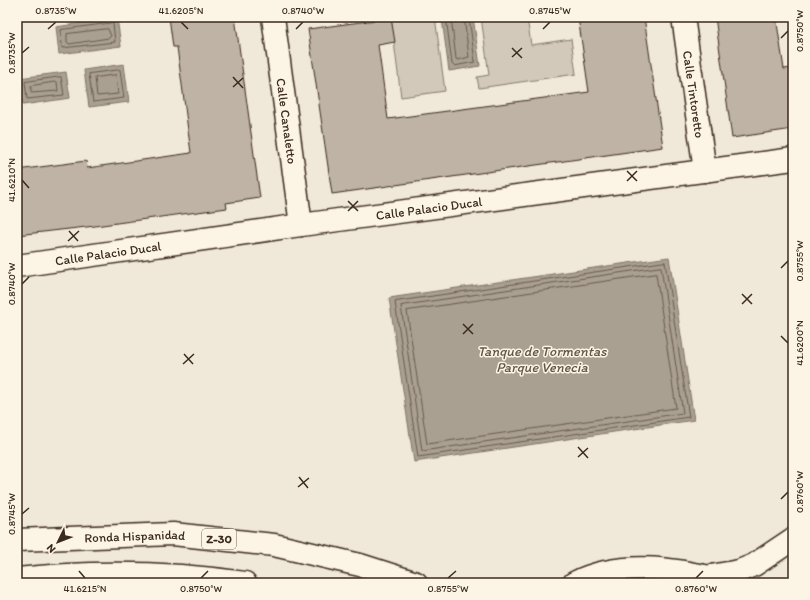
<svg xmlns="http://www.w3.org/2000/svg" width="810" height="600" font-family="Itim,sans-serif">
<rect width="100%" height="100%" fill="#f0e9d9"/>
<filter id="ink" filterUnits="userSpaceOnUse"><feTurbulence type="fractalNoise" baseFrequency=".025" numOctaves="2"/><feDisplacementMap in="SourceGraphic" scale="8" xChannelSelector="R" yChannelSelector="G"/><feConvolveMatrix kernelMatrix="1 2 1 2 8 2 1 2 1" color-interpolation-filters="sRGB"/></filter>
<g filter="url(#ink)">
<path fill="#d2c9ba" stroke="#867a6c" d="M435 17 445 91 401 97 391 18Z
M481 17H527L531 45 571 39 576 74 479 88 477 77 489 75Z"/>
<path fill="#aaa091" stroke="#7e7163" d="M455 17H473L480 66 449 71 442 19Z
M117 18 121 46 59 54 56 27Z
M124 64 129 102 89 107 84 70Z
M66 72 70 98 23 105 19 78Z
M669 257 694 420 414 462 389 298Z"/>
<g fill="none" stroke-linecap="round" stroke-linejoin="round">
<path stroke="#67594c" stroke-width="1" d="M446 17 452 64 454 66 475 62 469 17
M451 17 456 59 458 60 469 57 464 17
M113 23 115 42 62 48 61 30Z
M108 29 111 36 109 38 69 44 67 42V34Z
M120 70 124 98 93 102 89 74Z
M116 75 118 94 97 96 95 78Z
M61 77 64 95 27 99 25 82Z
M57 82 58 91 31 93V86Z
M665 262 689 417 418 457 395 302Z
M661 267 683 413 422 451 401 306Z
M656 274 676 408 427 444 407 311Z"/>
</g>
<path fill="#beb3a4" stroke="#3b2a1e" d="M169 17H235L260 198 226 203 227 208 95 226 17 235V170L86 161 87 168 191 153 177 47H173Z
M578 17H644L663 147 332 194 308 29 391 18 395 42 378 45 388 119 589 92Z
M715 17H776L784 69 793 68V129L732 138Z"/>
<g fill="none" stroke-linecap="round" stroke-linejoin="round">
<g stroke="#3b2a1e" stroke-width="25">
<g id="street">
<path id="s1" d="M273 17 301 225"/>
<path id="s2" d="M683 17 705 171"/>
<path id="s3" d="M17 266 301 225 793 159"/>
</g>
</g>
<g stroke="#3b2a1e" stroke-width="25">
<path id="primary" d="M711 576 739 571 754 565 793 539
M574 583C611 564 654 566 694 574 706 576 719 578 730 583"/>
</g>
<g stroke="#3b2a1e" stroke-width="25">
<g id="highway">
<path id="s4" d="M17 540 173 534 274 545 360 565 416 583"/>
<path d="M17 579C93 571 169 572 245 583"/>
</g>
</g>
<use href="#street" stroke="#fcf5e5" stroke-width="22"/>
<use href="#primary" stroke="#fcf5e5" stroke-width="22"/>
<use href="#highway" stroke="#fcf5e5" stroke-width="22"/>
</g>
</g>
<path fill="none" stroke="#3b2a1e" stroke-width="1.5" d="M181 22 188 29M48 29 56 22M296 29 303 22M543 29 550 22M781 38 788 31M512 48 522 58M22 53 29 47M512 57 522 48M233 77 243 88M233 87 243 78M627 171 637 181M22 180 29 188M627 181 637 171M348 201 358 211M348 211 358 201M69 231 78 241M68 241 79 231M781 268 788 261M22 284 29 277M742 294 752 304M742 304 752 294M463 324 473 334M463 334 473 324M781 336 788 343M184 354 193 364M183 364 194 354M578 447 588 458M578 457 588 448M299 477 308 488M298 487 309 478M781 499 788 492M22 514 29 508M79 571 85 578M201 578 208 571M448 578 456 571M696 578 703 571"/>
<g text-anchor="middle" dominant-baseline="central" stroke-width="3" stroke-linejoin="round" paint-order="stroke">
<rect fill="#fcf5e5" stroke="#75675a" stroke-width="1" x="202" y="529" width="34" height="20" rx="3"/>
<g font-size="12" font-weight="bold" fill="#3b2a1e">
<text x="219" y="539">Z-30</text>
</g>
<g font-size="13" fill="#3b2a1e" stroke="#fcf5e5">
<text stroke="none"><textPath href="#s2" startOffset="78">Calle Tintoretto</textPath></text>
<text stroke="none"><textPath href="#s1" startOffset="105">Calle Canaletto</textPath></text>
<text stroke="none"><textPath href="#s3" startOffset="416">Calle Palacio Ducal</textPath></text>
<text stroke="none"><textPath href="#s3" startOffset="92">Calle Palacio Ducal</textPath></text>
<text stroke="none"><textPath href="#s4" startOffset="118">Ronda Hispanidad</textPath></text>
</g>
<g font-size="14" font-style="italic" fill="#625346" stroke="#fcf5e5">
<text x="542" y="351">Tanque de Tormentas<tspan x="542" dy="16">Parque Venecia</tspan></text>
</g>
</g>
<rect width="810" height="600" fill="none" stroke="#fcf5e5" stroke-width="44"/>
<g transform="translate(58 542) rotate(227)" stroke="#fcf5e5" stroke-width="3" paint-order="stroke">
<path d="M0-3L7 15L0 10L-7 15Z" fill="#3b2a1e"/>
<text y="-6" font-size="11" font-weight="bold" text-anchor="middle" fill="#3b2a1e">N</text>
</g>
<rect x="22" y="22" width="766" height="556" fill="none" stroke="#3b2a1e" stroke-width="1.5"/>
<g font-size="10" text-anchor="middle" fill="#3b2a1e">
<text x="56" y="14">0.8735°W</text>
<text x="181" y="14">41.6205°N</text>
<text x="303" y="14">0.8740°W</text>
<text x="550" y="14">0.8745°W</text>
<text transform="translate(799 31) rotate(-90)" y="4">0.8750°W</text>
<text transform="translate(11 53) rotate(-90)" y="4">0.8735°W</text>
<text transform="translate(11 180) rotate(-90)" y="4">41.6210°N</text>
<text transform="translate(799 261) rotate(-90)" y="4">0.8755°W</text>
<text transform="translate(11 284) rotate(-90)" y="4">0.8740°W</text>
<text transform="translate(799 343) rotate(-90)" y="4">41.6200°N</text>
<text transform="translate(799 492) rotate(-90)" y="4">0.8760°W</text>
<text transform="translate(11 514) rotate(-90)" y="4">0.8745°W</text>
<text x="85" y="592">41.6215°N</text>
<text x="201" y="592">0.8750°W</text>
<text x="448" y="592">0.8755°W</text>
<text x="696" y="592">0.8760°W</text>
</g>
</svg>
